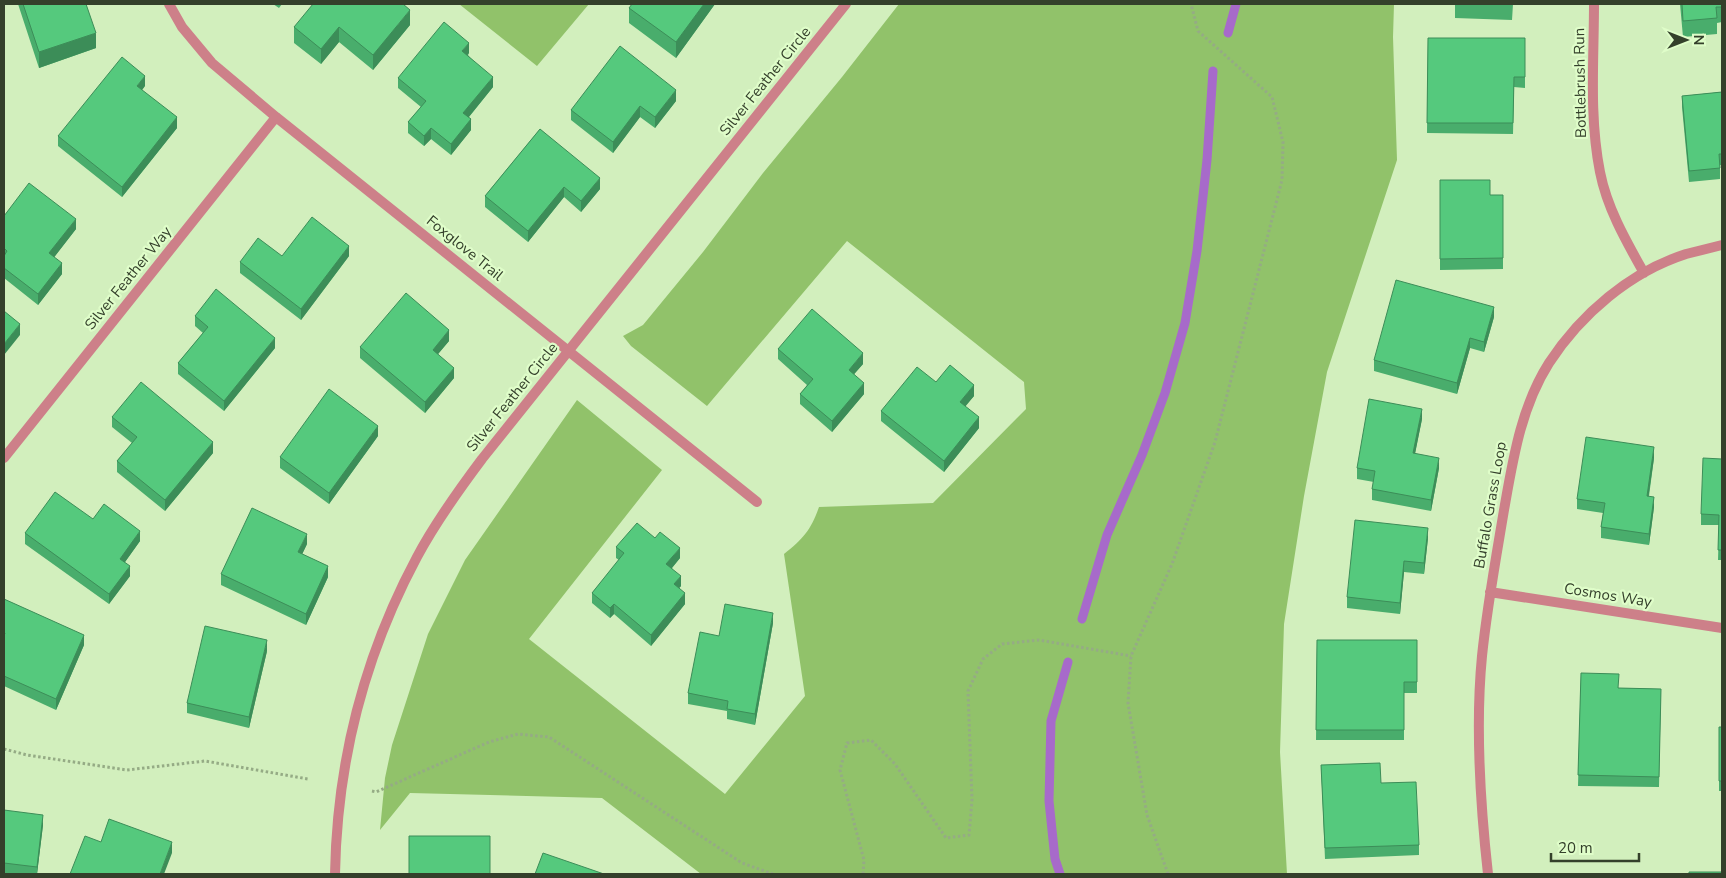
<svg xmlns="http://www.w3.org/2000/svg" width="1726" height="878" font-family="'Nunito Sans',sans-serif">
<rect width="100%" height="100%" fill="#d2efbd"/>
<path fill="#91c26a" d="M459 4H589L537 66Z
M899 4H1394L1393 37 1397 160 1327 372 1304 496 1284 624 1280 752 1287 874H701L602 798 410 793 380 830 385 778 392 745 428 634 465 560 577 400 662 470 529 639 725 794 805 696 784 554C803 539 811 530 819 507L933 503 1026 409 1024 382 847 241 707 406 631 346 623 336 643 325 703 252 763 173 842 77Z"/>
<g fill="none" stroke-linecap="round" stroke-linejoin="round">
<path stroke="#a76aca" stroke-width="9" d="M1228 33 1236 4
M1082 619 1107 535 1142 455 1165 393 1185 323 1197 251 1207 160 1213 71
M1060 874 1055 859 1049 801 1051 721 1068 662"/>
<path stroke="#95ab85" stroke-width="3" stroke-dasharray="2.5 2.5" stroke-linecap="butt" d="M4 749 27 755 127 770 205 761 308 779
M372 791 376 792 489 742 518 734 549 737 742 863 773 874
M863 874 864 860 840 770 847 743 871 740 895 764 946 838 969 835 972 800 968 691 983 659 1002 644 1039 640 1131 656
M1168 874 1147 815 1128 703 1131 656 1172 564 1215 442 1282 180 1283 142 1272 97 1198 31 1191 4"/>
<path stroke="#cd8089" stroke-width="10" d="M169 4 182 27 212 63 276 117 757 502
M1594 4C1594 59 1589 117 1600 172 1607 208 1626 241 1644 273
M4 458 276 117
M1490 592 1722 628
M335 874C337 763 364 656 417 557 435 523 458 491 482 459L846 4
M1488 874C1480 802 1475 728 1482 656 1487 607 1496 558 1504 510 1513 459 1521 407 1549 363 1581 314 1630 272 1686 254 1698 251 1710 248 1722 245"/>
</g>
<path fill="#49ad6c" d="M18 4H86L96 48 39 68Z
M273 4H282L279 8Z
M715 4 676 58 629 23V8Z
M1455 4H1513L1512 20 1455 18Z
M1680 4H1722V22L1717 23V34L1683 37Z
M410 25 373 70 339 42 321 64 294 43V27Z
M1428 38H1525V88L1514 87 1513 134 1427 133Z
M469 53 468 55 493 87 469 117 471 130 451 155 431 139 424 146 408 133V122L421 107 398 88V78Z
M145 86 142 90 177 128 122 197 58 146V136Z
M1722 92V165H1720V179L1689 182 1682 107V96Z
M676 101 655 128 640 117 613 153 571 120V110Z
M540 129 600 189 581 212 564 197 528 242 485 207V196Z
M1440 180 1490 195H1503V269L1440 270Z
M4 216 76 229 54 257 62 274 38 305 4 278Z
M282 256H349L301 320 240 273V262Z
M195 316 275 348 224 411 178 374V363L203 333 195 326Z
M1494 317 1484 352 1470 348 1457 394 1374 371V360Z
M449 341 438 354 454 378 425 413 360 358V347Z
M778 349 863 364 854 374 864 394 832 432 800 404V394L807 385 778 359Z
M936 382 974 396 965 406 979 428 944 472 881 421V411Z
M112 417 213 453 165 511 117 472V461L132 443 112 427Z
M1422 419 1415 453 1439 468 1431 511 1372 500V489L1374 482 1357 479V468Z
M378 436 329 504 280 468V457Z
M1654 458 1649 496 1654 507 1649 545 1601 538V527L1603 513 1577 509V499Z
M1722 459V560H1718L1719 525H1701V514Z
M93 519 140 541 125 562 130 576 109 604 25 544V533Z
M1428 538 1424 574 1404 572 1400 614 1347 608V597Z
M307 544 302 554 328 577 306 625 221 585V574Z
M616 547 680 558 672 568 681 586 679 588 685 604 651 646 614 614 610 618 592 603V593L619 560 616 558Z
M4 599 84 645 56 710 4 686Z
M773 623 755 725 727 719V711L688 704V693L719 636Z
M1317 640H1417V693H1404V740H1316Z
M267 651 249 728 187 713V703Z
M1581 673 1619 688 1661 689 1659 787 1578 786Z
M1719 727H1722V791H1719Z
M1321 765 1419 845V855L1325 859Z
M4 810 43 825 37 874H11L4 873Z"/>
<path fill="#3c8d58" d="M704 4H715L676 58V42Z
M410 10V25L373 70V55Z
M339 27V42L321 64V49Z
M96 33V48L39 68V52Z
M469 43V53L462 61V51Z
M145 76V86L137 96V86Z
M493 77V87L463 124V113Z
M676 90V101L655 128V117Z
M640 106V117L613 153V142Z
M177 117V128L122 197V187Z
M471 119V130L451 155V144Z
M431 128V139L424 146V136Z
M600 178V189L581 212V201Z
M564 187V197L528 242V231Z
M76 219V229L49 264V253Z
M349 246V256L301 320V309Z
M62 263V274L38 305V294Z
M1494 307V317L1484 352V342Z
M20 324V335L4 355V344Z
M449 330V341L433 360V350Z
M275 338V348L224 411V401Z
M1470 338V348L1457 394V383Z
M863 353V364L849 380V370Z
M454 368V378L425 413V402Z
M864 383V394L832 432V421Z
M974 385V396L960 413V402Z
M1422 409V419L1413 464V453Z
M979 417V428L944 472V461Z
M378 426V436L329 504V493Z
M213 442V453L165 511V500Z
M1654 447V458L1647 506V496Z
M1439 458V468L1431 511V500Z
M1654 497V507L1649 545V534Z
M1428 528V538L1424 574V563Z
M140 531V541L120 569V559Z
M307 534V544L298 563V552Z
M680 548V558L666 575V564Z
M1404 561V572L1400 614V603Z
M130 566V576L109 604V594Z
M328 566V577L306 625V614Z
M681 576V586L674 594V584Z
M685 593V604L651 646V635Z
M614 604V614L610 618V608Z
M773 613V623L755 725V714Z
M84 635V645L56 710V699Z
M267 640V651L249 728V717Z
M43 815V825L37 874V867Z
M172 842V853L164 874H160Z"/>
<path fill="#55c97d" stroke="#3c8d58" d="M23 4H86L96 33 39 52Z
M313 4H403L410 10 373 55 339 27 321 49 294 27Z
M632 4H704L676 42 629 8Z
M1682 4H1722V7H1716L1717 18 1683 21Z
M444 22 469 43 462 51 493 77 463 113 471 119 451 144 431 128 424 136 408 122 426 101 398 78Z
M1428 38H1525V77H1514L1513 123H1427Z
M620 46 676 90 655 117 640 106 613 142 571 110Z
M122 57 145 76 137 86 177 117 122 187 58 136Z
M1722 92V154H1719L1720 168 1689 171 1682 96Z
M540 129 600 178 581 201 564 187 528 231 485 196Z
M1440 180H1490V195H1503V258L1440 259Z
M29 183 76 219 49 253 62 263 38 294 4 268V256L7 251 4 248V216Z
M312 217 349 246 301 309 240 262 258 238 282 256Z
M1396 280 1494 307 1484 342 1470 338 1457 383 1374 360Z
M216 289 275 338 224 401 178 363 208 327 195 316Z
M406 293 449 330 433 350 454 368 425 402 360 347Z
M812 309 863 353 849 370 864 383 832 421 800 394 813 379 778 349Z
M4 311 20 324 4 344Z
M950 365 974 385 960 402 979 417 944 461 881 411 917 367 936 382Z
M141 382 213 442 165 500 117 461 137 437 112 417Z
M329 389 378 426 329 493 280 457Z
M1369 399 1422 409 1413 453 1439 458 1431 500 1372 489 1375 471 1357 468Z
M1586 437 1654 447 1647 496 1654 497 1649 534 1601 527 1605 503 1577 499Z
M1703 458 1722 459V550H1718L1719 515 1701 514Z
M55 492 93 519 104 504 140 531 120 559 130 566 109 594 25 533Z
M252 508 307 534 298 552 328 566 306 614 221 574Z
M1355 520 1428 528 1424 563 1404 561 1400 603 1347 597Z
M637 523 655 538 660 532 680 548 666 564 681 576 674 584 685 593 651 635 614 604 610 608 592 593 624 553 616 547Z
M4 599 84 635 56 699 4 676V636L5 633H4Z
M725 604 773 613 755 714 727 709 728 701 688 693 700 632 719 636Z
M205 626 267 640 249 717 187 703Z
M1317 640H1417V682H1404V730H1316Z
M1581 673 1619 674 1618 688 1661 689 1659 777 1578 775Z
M1719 727H1722V781H1719Z
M1380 763 1381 783 1416 782 1419 845 1325 848 1321 765Z
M4 810 43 815 37 867 4 863Z
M109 819 172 842 160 874H70L85 836 101 842Z
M409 836H490V874H409Z
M543 853 604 874H535Z
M1689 872H1722V874H1689Z"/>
<g text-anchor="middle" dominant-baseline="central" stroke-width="4.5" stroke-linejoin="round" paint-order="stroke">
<g font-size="15" fill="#34402b" stroke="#dffdc9">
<text transform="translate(765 81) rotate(-51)">Silver Feather Circle</text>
<text transform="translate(1580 83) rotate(-91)">Bottlebrush Run</text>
<text transform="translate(465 248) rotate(39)">Foxglove Trail</text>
<text transform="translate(128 278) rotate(-51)">Silver Feather Way</text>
<text transform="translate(512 397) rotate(-51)">Silver Feather Circle</text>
<text transform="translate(1490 505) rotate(-80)">Buffalo Grass Loop</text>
<text transform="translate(1608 595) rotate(9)">Cosmos Way</text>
</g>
</g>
<rect width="1726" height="878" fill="none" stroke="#34402b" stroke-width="10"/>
<g transform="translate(1686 40) rotate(90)" stroke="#dffdc9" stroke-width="4" paint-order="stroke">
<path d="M0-4L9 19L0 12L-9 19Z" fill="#34402b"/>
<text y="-8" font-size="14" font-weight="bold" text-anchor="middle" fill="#34402b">N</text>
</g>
<path d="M1551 853v8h88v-8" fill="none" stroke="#34402b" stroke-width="2.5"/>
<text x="1558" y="853" font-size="15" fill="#34402b" stroke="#dffdc9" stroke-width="4" paint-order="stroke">20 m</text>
</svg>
